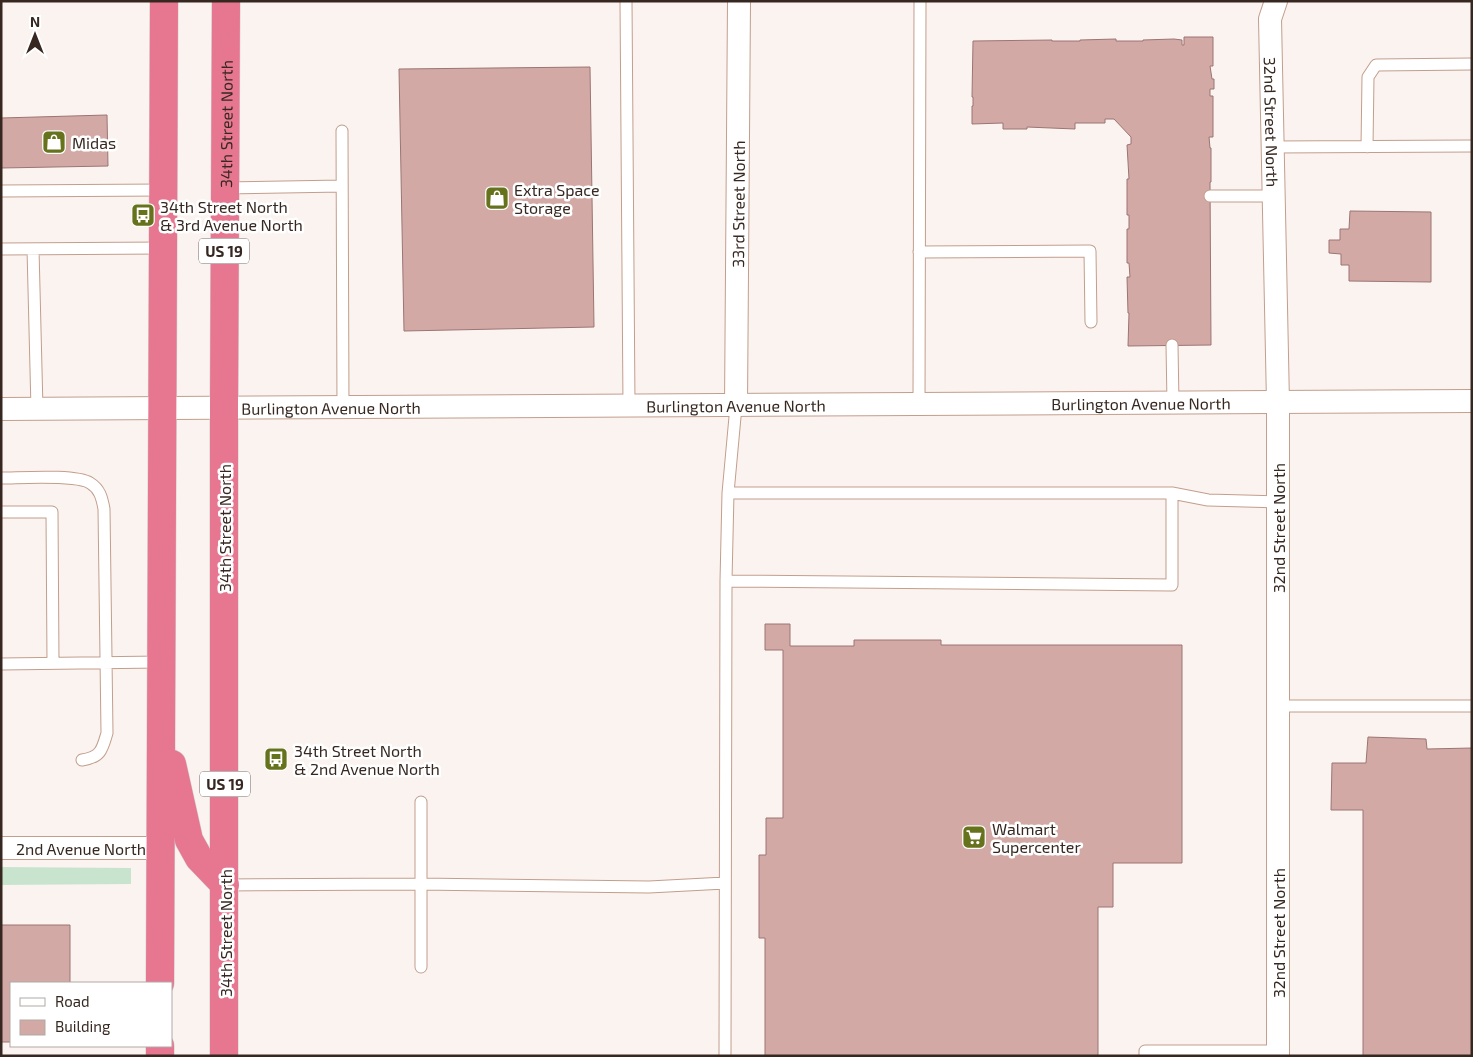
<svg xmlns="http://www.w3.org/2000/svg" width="1473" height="1057" font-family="'Exo 2',sans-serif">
<rect width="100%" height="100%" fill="#fbf3ef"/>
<path fill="#c8e4ce" d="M1 867 131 868V884L1 885Z"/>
<path fill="#d3a9a6" stroke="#9b7572" d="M1184 37H1213V66H1210L1212 79H1214V89H1210V96H1213V137H1209L1210 148H1211V182H1210L1211 345 1128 346 1129 313H1128L1127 277H1130L1129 263H1127V229H1129V215H1127V179H1129L1127 145 1131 144V137L1114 119H1105V123H1075V129L1027 127V129H1003V123L972 124V106H973V97H972L973 41 1052 40V41H1080V40L1116 39V41H1143V40L1174 39 1182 40V45H1184Z
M590 67 594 327 404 331 399 69Z
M107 115 108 166 1 168V118Z
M1350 211 1431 212V282L1349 281V265H1341V254L1329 253V240H1340V229H1349Z
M765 624H790V646H854V640H941V645H1182V863H1113V907H1098V1056H765V938H759V855H766V818H783V650H765Z
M1368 737 1426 739 1427 749 1472 748V1056H1363V810H1331L1332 763H1366Z
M1 925H70V983H11V1042H1Z"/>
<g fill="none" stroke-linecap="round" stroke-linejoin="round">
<g stroke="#c29e8d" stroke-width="13">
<path id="service" d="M626 1 629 406
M342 131 343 408
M1273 147 1472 146
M1367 147 1368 77 1376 65 1472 64
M224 188 342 186
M1 191 163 190
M1210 196H1274
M1 249 163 248
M33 249 37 409
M919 252 1090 251 1091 322
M1172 345 1173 403
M919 405 920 1
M1 478C20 478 76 474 90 483 100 489 102 498 104 509L107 733C102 750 101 757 82 760
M728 493H1172L1208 500 1278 502
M1 512H52L53 663
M726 581 1172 585V493
M1 664 161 662
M1278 706H1472
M225 885 420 884 649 887 725 883
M421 967V802
M725 1056 726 581 728 493 736 406
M1145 1056V1051H1278"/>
</g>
<g stroke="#c29e8d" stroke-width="24">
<g id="minor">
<path id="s1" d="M1276 1 1270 19 1278 403V1056"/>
<path id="s2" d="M736 406 739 1"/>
<path id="s3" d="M1 409 1472 401"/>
<path id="s4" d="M1 848H161"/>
</g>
</g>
<g stroke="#d3d0ce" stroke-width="29">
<g id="trunk">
<path d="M172 764 189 840 199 858 225 885"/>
<path d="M160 983 164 1"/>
<path d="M160 1046V1056"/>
<path id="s5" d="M224 1056V408L226 1"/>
</g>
</g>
<use href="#service" stroke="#fff" stroke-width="11"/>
<use href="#minor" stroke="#fff" stroke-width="22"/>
<use href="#trunk" stroke="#e77690" stroke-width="28"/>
</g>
<defs>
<g id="shop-square" transform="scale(1.25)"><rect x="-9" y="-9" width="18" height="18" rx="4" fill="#67721c" stroke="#fff"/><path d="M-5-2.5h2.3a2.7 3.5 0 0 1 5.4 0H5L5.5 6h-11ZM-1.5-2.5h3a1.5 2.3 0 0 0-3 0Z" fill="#fff"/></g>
<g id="bus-square" transform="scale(1.25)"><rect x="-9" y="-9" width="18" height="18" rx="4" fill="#67721c" stroke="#fff"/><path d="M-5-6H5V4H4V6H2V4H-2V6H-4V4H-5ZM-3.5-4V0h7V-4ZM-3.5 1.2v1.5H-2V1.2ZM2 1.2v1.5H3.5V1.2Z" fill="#fff"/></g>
<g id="supermarket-square" transform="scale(1.25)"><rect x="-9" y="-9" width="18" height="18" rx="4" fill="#67721c" stroke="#fff"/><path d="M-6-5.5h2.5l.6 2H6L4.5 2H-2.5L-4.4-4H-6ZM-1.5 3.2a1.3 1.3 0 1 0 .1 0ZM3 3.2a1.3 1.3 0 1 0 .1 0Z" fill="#fff"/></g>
</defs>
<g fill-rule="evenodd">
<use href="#shop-square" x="54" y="142"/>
<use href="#shop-square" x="497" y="198"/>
<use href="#bus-square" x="143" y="215"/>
<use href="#bus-square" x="276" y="759"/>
<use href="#supermarket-square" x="974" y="837"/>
</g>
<g text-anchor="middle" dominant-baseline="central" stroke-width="5" stroke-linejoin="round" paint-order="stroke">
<g fill="#fff" stroke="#726864" stroke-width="1">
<rect x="199" y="238.5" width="50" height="25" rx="4"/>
<rect x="200" y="771.5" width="50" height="25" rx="4"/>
</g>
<g font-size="15" font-weight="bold" fill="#362821">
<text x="224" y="251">US 19</text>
<text x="225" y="784">US 19</text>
</g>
<g font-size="16" fill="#362821" stroke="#fff">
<text stroke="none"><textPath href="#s1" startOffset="122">32nd Street North</textPath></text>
<text stroke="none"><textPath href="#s5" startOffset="932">34th Street North</textPath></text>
<text stroke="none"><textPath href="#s2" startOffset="202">33rd Street North</textPath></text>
<text stroke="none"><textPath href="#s3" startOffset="1140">Burlington Avenue North</textPath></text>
<text stroke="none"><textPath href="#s3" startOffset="735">Burlington Avenue North</textPath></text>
<text stroke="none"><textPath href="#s3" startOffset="330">Burlington Avenue North</textPath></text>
<text transform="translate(224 528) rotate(-90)">34th Street North</text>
<text transform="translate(1278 528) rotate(-90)">32nd Street North</text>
<text stroke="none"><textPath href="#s4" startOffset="80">2nd Avenue North</textPath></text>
<text transform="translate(225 933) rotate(-90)">34th Street North</text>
<text transform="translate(1278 933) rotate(-90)">32nd Street North</text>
</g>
<g font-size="16" fill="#362821" stroke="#fff" text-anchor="start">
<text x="72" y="142">Midas</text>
<text x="514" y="189">Extra Space<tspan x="514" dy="18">Storage</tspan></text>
<text x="160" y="206">34th Street North<tspan x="160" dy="18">&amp; 3rd Avenue North</tspan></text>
<text x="294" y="750">34th Street North<tspan x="294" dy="18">&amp; 2nd Avenue North</tspan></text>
<text x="992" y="828">Walmart<tspan x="992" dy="18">Supercenter</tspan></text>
</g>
</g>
<rect width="1473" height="1057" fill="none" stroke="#362821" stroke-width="5"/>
<rect x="10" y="982" width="162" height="65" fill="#ffffff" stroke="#afa9a6"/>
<rect x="20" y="998" width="25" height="8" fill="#ffffff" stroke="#afa9a6"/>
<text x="55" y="1007" font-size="15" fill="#362821">Road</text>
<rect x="20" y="1020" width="25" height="15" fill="#d3a9a6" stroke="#afa9a6"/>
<text x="55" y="1032" font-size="15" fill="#362821">Building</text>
<g transform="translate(35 35)" stroke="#ffffff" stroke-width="4" paint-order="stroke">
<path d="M0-4L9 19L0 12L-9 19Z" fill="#362821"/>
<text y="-8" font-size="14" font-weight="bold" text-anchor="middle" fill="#362821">N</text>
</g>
</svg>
